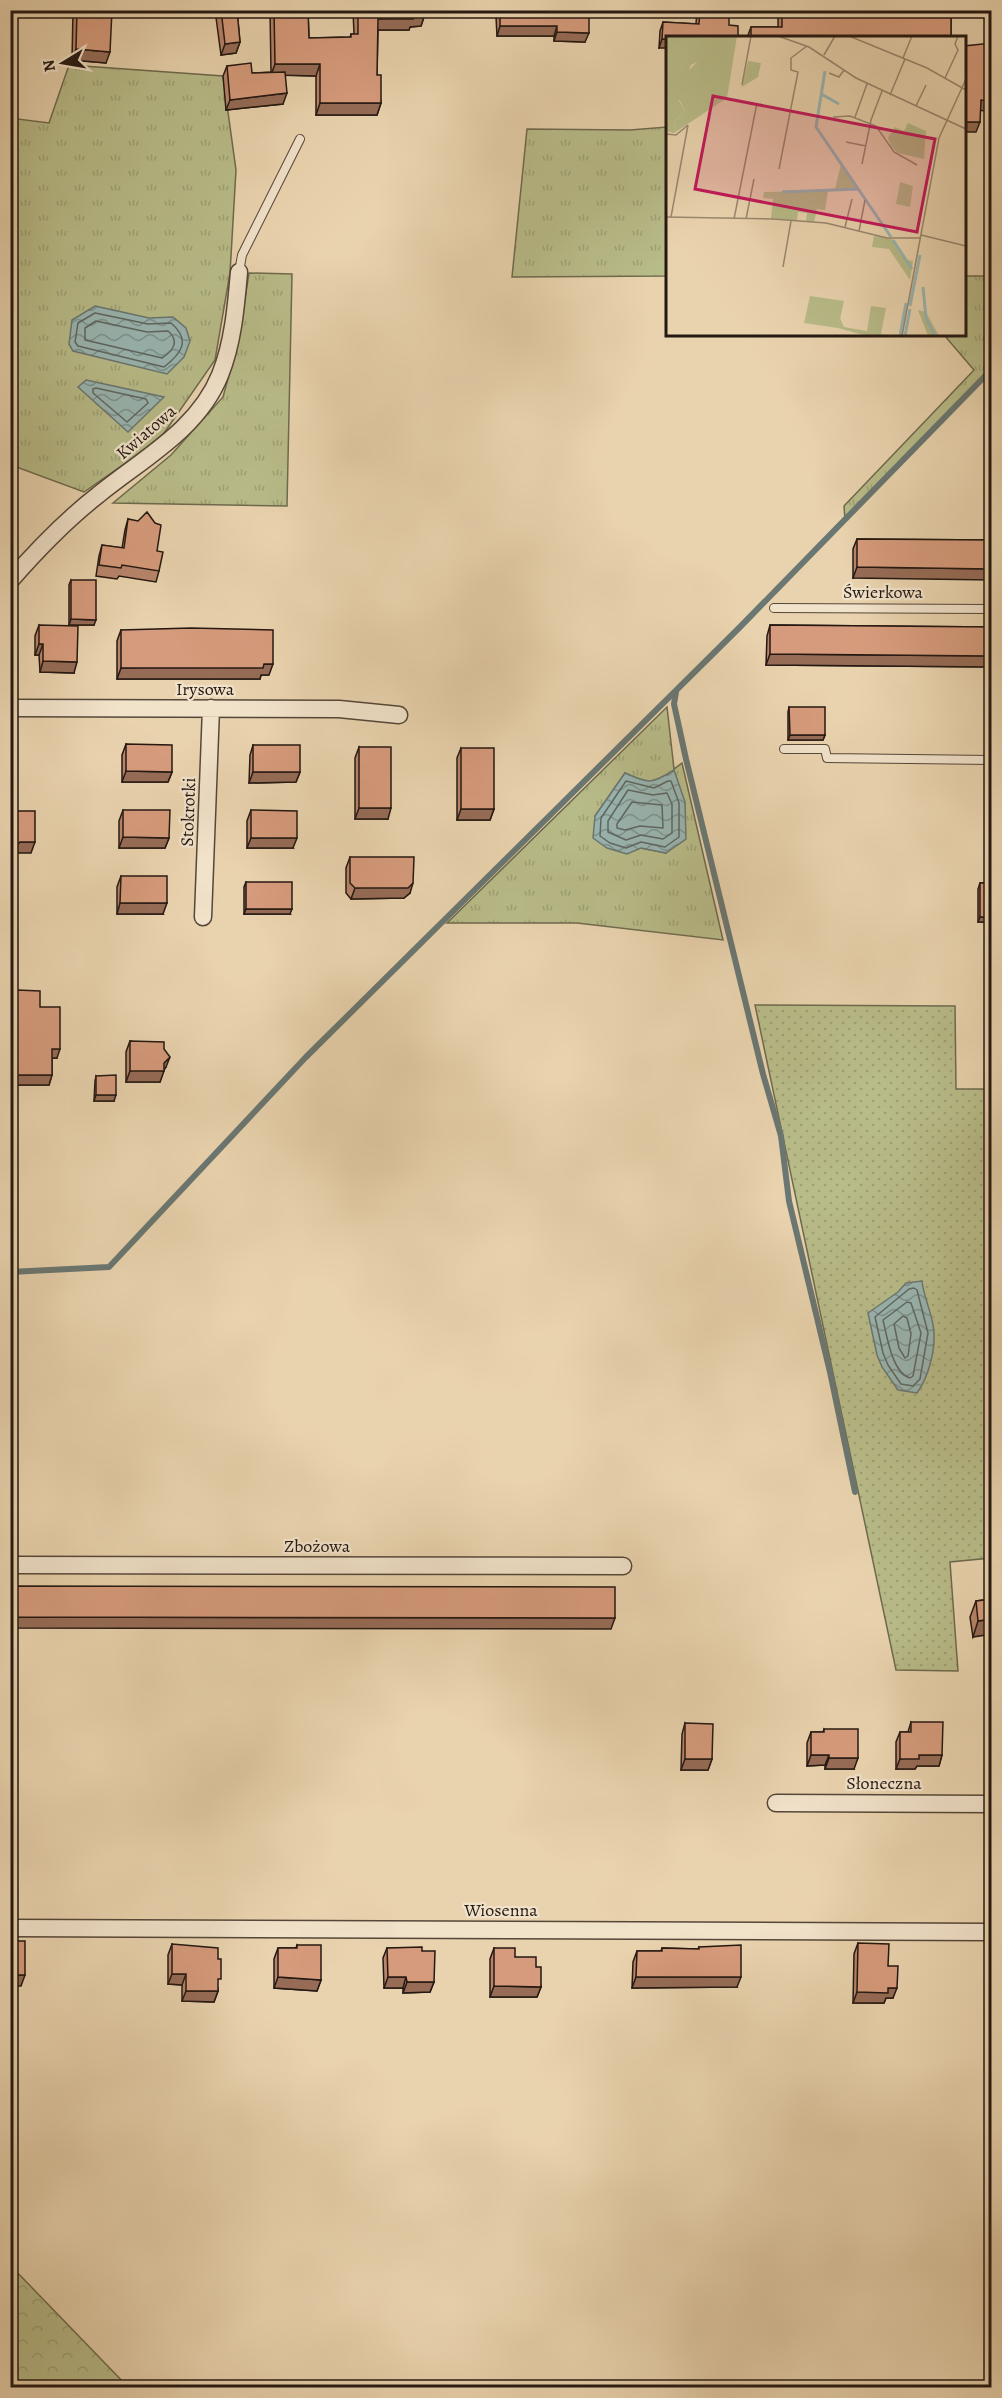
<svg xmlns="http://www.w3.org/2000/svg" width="1002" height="2398" font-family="Alegreya,serif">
<defs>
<pattern id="grass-tufts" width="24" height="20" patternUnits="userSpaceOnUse" patternTransform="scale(1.5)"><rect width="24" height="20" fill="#b8bc89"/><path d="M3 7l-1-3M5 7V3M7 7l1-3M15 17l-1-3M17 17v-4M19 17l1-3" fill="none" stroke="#9ea175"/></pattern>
<pattern id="forest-crowns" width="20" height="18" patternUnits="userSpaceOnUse" patternTransform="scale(1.5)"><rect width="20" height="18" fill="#b8bc89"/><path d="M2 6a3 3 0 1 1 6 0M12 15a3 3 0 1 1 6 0" fill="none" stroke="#9ea175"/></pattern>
<pattern id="park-dots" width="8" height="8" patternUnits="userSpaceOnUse" patternTransform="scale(1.5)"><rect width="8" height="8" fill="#b8bc89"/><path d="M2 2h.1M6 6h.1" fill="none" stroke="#9ea175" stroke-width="1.8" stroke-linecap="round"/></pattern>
<pattern id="water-waves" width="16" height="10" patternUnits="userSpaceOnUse" patternTransform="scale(1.5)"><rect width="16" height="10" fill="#99b6b2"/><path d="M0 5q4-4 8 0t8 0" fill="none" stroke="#7d938f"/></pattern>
</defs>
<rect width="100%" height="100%" fill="#e9d3ae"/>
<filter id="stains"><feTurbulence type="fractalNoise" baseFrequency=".00333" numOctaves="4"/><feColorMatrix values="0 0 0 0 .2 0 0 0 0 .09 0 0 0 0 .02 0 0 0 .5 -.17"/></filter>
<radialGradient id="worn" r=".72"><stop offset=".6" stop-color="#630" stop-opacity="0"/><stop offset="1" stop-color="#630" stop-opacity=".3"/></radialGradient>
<path fill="url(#grass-tufts)" stroke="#6e6a4e" stroke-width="1.5" fill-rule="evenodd" d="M69 65 223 76 236 170 230 273 215 360 160 439 84 492 11 465 10 118 49 123Z
M667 127V276L512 277 527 129 630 130Z
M249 273 292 274 287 506 113 503 171 455 223 397 239 339Z
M965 276H991V367L845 519 844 506 974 370 944 335 964 334Z
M667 707 674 769 682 763 723 940 577 923H447ZM625 773 643 781 655 782 666 853 641 848 595 816Z"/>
<path fill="url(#forest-crowns)" stroke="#6e6a4e" stroke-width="1.5" d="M10 2266H11L128 2387H11Z"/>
<path fill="url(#park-dots)" stroke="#6e6a4e" stroke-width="1.5" d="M755 1005 955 1006 956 1089H991V1558L950 1562 958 1671 896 1670Z"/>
<path fill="url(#water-waves)" stroke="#6a7772" stroke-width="1.5" d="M95 306 149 318 173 317 186 328 190 341 184 357 167 374 73 351 69 344 72 320Z
M86 380 164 397 128 432 78 387Z
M674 770 685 802 686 839 666 853 641 848 627 854 607 848 593 838 595 816 625 773C649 784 652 784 674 770Z
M922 1281C924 1299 934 1318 934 1333 935 1352 928 1378 917 1393L898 1390 882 1367 877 1355 868 1313 898 1292 906 1283Z"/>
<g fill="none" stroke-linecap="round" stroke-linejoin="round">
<path stroke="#5e6762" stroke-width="1.5" d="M95 313 148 324 171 323C191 340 182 353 164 367L78 346 75 342 78 323Z
M96 321 147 332 168 331C180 341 173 351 162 358L85 340V328Z
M96 388 146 399 148 403 127 422 93 393V389Z
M626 781 654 788 668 781H671L679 803V837L665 847 641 842 626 848 610 843 600 836 601 818Z
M628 790 653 795 667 793 672 804V833L663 839 641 835 626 840 608 832V821Z
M632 802 662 805 663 828 640 826 625 830 617 828V824Z
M914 1288 917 1290 928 1333 920 1379 913 1386 901 1384 888 1365 883 1353 875 1317 909 1289Z
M907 1302 911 1303 921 1333 913 1376 910 1378C892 1373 887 1336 883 1320Z
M903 1316 907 1318 911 1334 908 1356 905 1358 899 1348 894 1324Z"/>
<path stroke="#6a7772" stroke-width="6" d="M676 692 674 704 686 759 763 1074 781 1136 789 1201 830 1372 855 1492
M10 1272 109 1267 306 1057 739 628 992 369"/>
<g stroke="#554739" stroke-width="10">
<path id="lane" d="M239 272 242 255 300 139
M774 608 992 609
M784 749H825L827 758 992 760"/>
</g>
<g stroke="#554739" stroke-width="19">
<path id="street" d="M10 581C37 550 66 520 98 495 142 459 198 430 220 375 233 343 236 307 239 272
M10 708 339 709 399 715
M203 917 211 708
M10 1565 623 1566
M776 1803 992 1804
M10 1928 992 1932"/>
</g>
<use href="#lane" stroke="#f1e2ca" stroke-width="8"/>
<use href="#street" stroke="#f1e2ca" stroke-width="16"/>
</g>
<path fill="#b8856b" stroke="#241812" stroke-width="1.5" d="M73 10H112L106 63 72 60Z
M215 10H237L240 42 236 53 221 55Z
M270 10H308L309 38 350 37 351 34H354L353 11H345V10H448L446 16 424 17 421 26 410 27 409 30H378L377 75 381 103 377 115H316V76L285 75 283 104 226 110 223 76 227 66 252 73 271 72Z
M499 10H574V13L585 42 554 41V36H497L496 17Z
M697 10H729L659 48 660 31 663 22 696 24Z
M778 10H951V38H747L751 27H778Z
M128 519 157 551 159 571 156 582 119 576 117 579 96 576 99 556 102 545 122 548 125 530Z
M857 539 992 540 853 578V549Z
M71 580 94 625H69V585Z
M39 625 74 673 40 672 39 655H35V636Z
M770 625 992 627V667L766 665 767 636Z
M121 630 269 675H261L260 679H117V641Z
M789 707 825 735 823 740H788V712Z
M126 744 172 772 168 782H122V755Z
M253 745 300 772 296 782 249 783 250 755Z
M359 747 388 819H355V758Z
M461 748 494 809 490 820H457V758Z
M123 810 169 838 165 848H119V821Z
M251 810 293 848H247V821Z
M350 857 410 893 404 898 351 899 346 893V868Z
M121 876 163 914H117V887Z
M246 882 290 914H244V887Z
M980 883H992V922H978V889Z
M17 990 40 1007 57 1058H52V1075L49 1085H14L13 1000Z
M130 1041 164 1049 166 1067 164 1070 160 1082H126V1052Z
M96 1076 114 1101H94L95 1081Z
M992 1599 973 1637 970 1617 976 1601Z
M911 1722 942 1755 939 1766H917L915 1769H896V1742L900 1732H908Z
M685 1723 712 1759 708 1770H681L682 1734Z
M824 1729 854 1769H825V1765L807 1766V1743L811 1732H823Z
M858 1943 888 1966 893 1998H886L884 2003H853L854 1954Z
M172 1944 218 1988V1991L214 2002 182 2001V1985L168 1984V1955Z
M297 1945 321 1980 317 1991 274 1988V1959L278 1948H296Z
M699 1947 737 1987 632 1988 633 1962 637 1951H661L662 1948 698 1949Z
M387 1948 422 1951 434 1982 430 1992 403 1993V1988H384L383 1958Z
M494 1948 515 1957 536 1967 541 1987 537 1997H490V1959Z
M992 1963V1990H991V1965Z"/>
<path fill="#966c57" stroke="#241812" stroke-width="1.5" d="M423 10H448L446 16 424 17 421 26 410 27 409 30H374L378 19 413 16Z
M500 26H557L554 36H497Z
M557 32 589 33 585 42 554 41Z
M662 39H668V48H659Z
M240 42 236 53 221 55 225 44Z
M76 49 110 52 106 63 72 60Z
M275 64H320L316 76 271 75Z
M287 93 283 104 226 110 230 100Z
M981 100 992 101V112L977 110Z
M320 103H381L377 115H316Z
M964 122H980L976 132H964Z
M857 567 992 569V580L853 578Z
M71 619 96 620 94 625H69Z
M39 644H43L39 655H35Z
M770 654 992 656V667L766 665Z
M43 661 77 662 74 673 40 672Z
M273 664 269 675H261L260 679H117L121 668Z
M790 735H825L823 740H788Z
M126 771 172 772 168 782H122Z
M253 772H300L296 782 249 783Z
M359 808H391L388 819H355Z
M461 809H494L490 820H457Z
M123 837 169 838 165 848H119Z
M251 838H297L293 848H247Z
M20 842H35L31 853H17L10 858V851Z
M413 883 410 893 404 898 351 899 355 888Z
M120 903H167L163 914H117Z
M246 909H292L290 914H244Z
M980 917H992V922H978Z
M52 1049H60L57 1058H49Z
M170 1057 166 1067 162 1071H164L160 1082H126L130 1071 164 1063Z
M17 1075H52L49 1085H14Z
M96 1095H116L114 1101H94Z
M10 1617 615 1618 611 1629 10 1628Z
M992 1619V1634L973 1637 978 1621Z
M811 1755H829L825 1765 807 1766Z
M919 1755H942L939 1766H917L915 1769H896L900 1759Z
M829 1758H858L854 1769H825Z
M685 1759H712L708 1770H681Z
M172 1974H186L182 1985 168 1984Z
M10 1975H25L21 1986H10Z
M278 1977 321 1980 317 1991 274 1988Z
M388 1977H406L403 1988H384Z
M636 1977H741L737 1987 632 1988Z
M407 1982H434L430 1992 403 1993Z
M494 1986 541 1987 537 1997H490Z
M888 1988H897L893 1998H886L884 2003H853L857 1992Z
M186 1991H218L214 2002 182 2001Z"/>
<path fill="#d69b7c" stroke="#241812" stroke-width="1.5" d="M77 10H112L110 52 76 49Z
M221 10H237L240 42 225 44Z
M274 10H308L309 38 351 37V34H358V10H425V14L413 16V19H378L377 75H381V103H320V64H275Z
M500 10H574V13H589V33L557 32V26H500Z
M700 10H729V25L738 26V38H668V39H662L663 22 699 24Z
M782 10H951V38H751V27H782Z
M992 43V101L981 100 980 122H964V46Z
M251 63 252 73 285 72 287 93 230 100 227 66Z
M147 512 155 523 161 525 157 551 163 552 159 571 122 565 121 568 99 565 102 545 124 548 128 519 138 521Z
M857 539 992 540V569L857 567Z
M71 580H96V620L71 619Z
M39 625 78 626 77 662 43 661V644H39Z
M770 625 992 627V656L770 654Z
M191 628 273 630V664H264L263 668H121V630Z
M789 707H825V735H790Z
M126 744 172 745V772L126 771Z
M253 745H300V772H253Z
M359 747H391V808H359Z
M461 748H494V809H461Z
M123 810H170L169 838 123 837Z
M251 810 297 811V838H251Z
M10 811H35V842H20L10 851Z
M350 857H414L413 883 408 888H355L350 883Z
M121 876H167V903H120Z
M246 882H292V909H246Z
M980 883H992V917H980Z
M10 940H13V990H10Z
M17 990 40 991V1007H60V1049H52V1075H17Z
M130 1041 164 1042V1049L170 1057 164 1063V1071H130Z
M116 1075V1095H96V1076Z
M10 1586 615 1587V1618L10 1617Z
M992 1599V1619L978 1621 976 1601Z
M911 1722H943L942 1755H919V1759H900V1732H911Z
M685 1723 713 1724 712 1759H685Z
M824 1729H858V1758H829V1755H811V1732H824Z
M10 1941H25V1975H10Z
M858 1943 889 1944 888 1966H898L897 1988H888V1993L857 1992Z
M172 1944 218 1948V1959H221V1979H218V1991H186V1974H172Z
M297 1945H321V1980L278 1977V1948H297Z
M741 1945V1977H636L637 1951H662V1948L699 1949V1947Z
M422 1947V1951H435L434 1982H407L406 1977H388L387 1948Z
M494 1948H515V1957H536V1967H541V1987L494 1986Z"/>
<g text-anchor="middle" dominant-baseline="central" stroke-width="4.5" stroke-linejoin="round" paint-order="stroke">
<g font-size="18" fill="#241812" stroke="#f1e2ca">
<text transform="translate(146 432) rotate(-41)">Kwiatowa</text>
<text x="883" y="592">Świerkowa</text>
<text x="205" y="689">Irysowa</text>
<text transform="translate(188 812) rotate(-88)">Stokrotki</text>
<text x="317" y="1546">Zbożowa</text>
<text x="884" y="1783">Słoneczna</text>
<text x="501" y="1910">Wiosenna</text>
</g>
</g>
<g transform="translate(666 36)">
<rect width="300" height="300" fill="#e9d3ae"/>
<path d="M0 0 50 2 40 5 31 26 25 29 13 65 19 75 9 85 8 97 0 95ZM82 25 95 27 92 41 76 51ZM242 87 260 95 258 123 232 117 225 110 222 102 229 91 238 95ZM175 128 187 146 192 152 169 153ZM234 146 247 150 244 171 230 168ZM208 200 226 203 241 224 247 225 244 244 223 213 206 211ZM205 270 220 272 215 298 226 300H201L172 292 174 282 178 291 201 295ZM252 274 260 276 273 300H262Z" fill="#b8bc89"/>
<path d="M48 0H71L61 62 8 97 9 85 19 75 10 57 11 47 31 26 37 7ZM144 260 178 265 172 292 138 287Z" fill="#b8bc89"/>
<path d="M162 155 159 174 151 173 148 186H140L141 177 132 176 131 185 105 182 107 163 97 162 98 156Z" fill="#b8bc89"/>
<path fill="none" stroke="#99b6b2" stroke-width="3" d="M159 35 150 91 225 201M155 58 173 68M116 156 192 153M227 204 246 233M257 251 260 282 269 300M244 270 254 219M234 300 240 267M239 300 244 273"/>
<path fill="none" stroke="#9a8870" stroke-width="1.5" d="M112 0 143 11 190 42 300 93M183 0 261 32 300 54M158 19 169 0M237 22 246 0M163 37 173 41 178 34M279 42 292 14 289 8 292 0M76 49 85 0M224 59 239 23M250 70 260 49M167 81 184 80 210 90 228 116 251 129M189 81 201 48M0 98 10 99 22 89M180 106 200 110M196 128 205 84 216 55M113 133 132 36 125 34V22L141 10M0 181 107 183 160 187 221 202H255M5 181 22 89M68 183 91 67M80 183 88 143M179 191 186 163M193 195 199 164M255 199 300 210M117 231 125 185M236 300 273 102 300 43"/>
<path fill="#c2185b" fill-opacity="0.15" stroke="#c2185b" stroke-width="3" d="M47 60 269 103 251 196 29 153Z"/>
<rect width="300" height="300" fill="none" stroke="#241812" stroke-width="3"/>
</g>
<rect width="1002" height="2398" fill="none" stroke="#e9d3ae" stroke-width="36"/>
<rect x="12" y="12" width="978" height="2374" fill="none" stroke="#241812" stroke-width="3"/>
<rect x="18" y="18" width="966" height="2362" fill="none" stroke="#241812" stroke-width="1.5"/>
<g transform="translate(63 63) rotate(259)" stroke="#f1e2ca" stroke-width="4.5" paint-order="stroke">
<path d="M0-4.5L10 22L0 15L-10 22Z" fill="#241812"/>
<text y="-9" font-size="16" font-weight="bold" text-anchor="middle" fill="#241812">N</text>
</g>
<rect width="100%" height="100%" filter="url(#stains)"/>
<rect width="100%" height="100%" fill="url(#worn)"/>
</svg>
